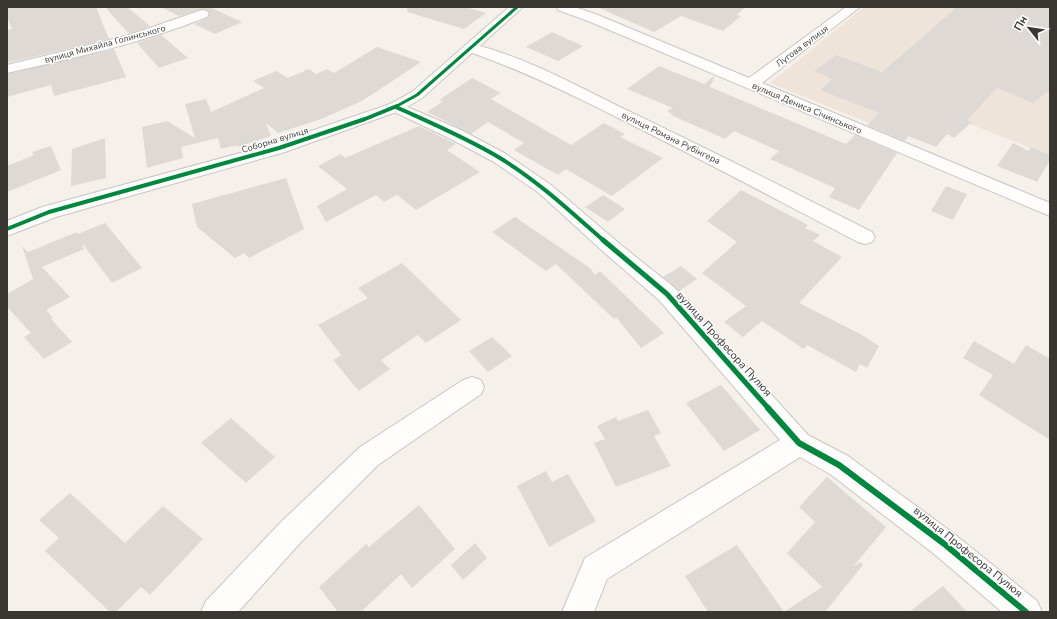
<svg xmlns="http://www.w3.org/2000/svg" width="1057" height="619" font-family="'Nunito Sans',sans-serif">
<rect width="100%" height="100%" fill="#f6f0ea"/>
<path fill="#efe4d9" d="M864 7H1050V156L903 97 871 124 770 83Z"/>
<path fill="#ded9d5" d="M7 7H96L109 39 7 63V30L12 29 7 17Z
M105 7H127L150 26 129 34Z
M161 7H210L242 22 215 34 194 24 208 18 210 13 207 10 202 9 179 16Z
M408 7H465L486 13 464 29 407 12Z
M597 7H746L736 15 741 16 723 31 681 16 654 32Z
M957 7H1050V90L1033 103 997 88 967 120 972 122 954 138 947 134 936 147 908 136 905 141 867 125 879 113 820 90 832 79 814 71 836 55 882 72Z
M552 32 583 46 558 61 526 47Z
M161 35 188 58 159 68 137 43Z
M377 47 421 62 362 101 321 119 278 133 266 123 271 136 237 147V145L221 149 218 138 181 147 183 158 147 168 142 127 167 121 195 138 185 104 206 99 211 112 264 88 253 81 276 71 288 78 309 69 316 74 327 69 334 73Z
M114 49 126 77 54 96 51 85 7 97V74Z
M659 66 704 84 714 76H715L710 87 846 144 855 135 897 153 859 210 829 197 835 188 770 159 779 151 734 131 725 139 671 115 672 114 667 111 673 108 627 89Z
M472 78 501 93 491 99 571 145 604 123 625 134 620 137 663 158 612 196 566 169 558 175 514 150 524 143 488 122 471 134 427 112 443 101 439 100Z
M419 126 456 144 447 150 480 172 416 210 397 195 384 202 376 195 326 222 317 206 347 189 318 166 341 154 345 158Z
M105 138 106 178 71 186 72 149Z
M1013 143 1029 151 1031 147 1050 155V160L1037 182 997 166Z
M51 146 61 170 7 192V166L34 155 32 152Z
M286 178 304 229 249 258 244 253 235 258 197 227 192 204Z
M946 186 967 194 953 220 931 211Z
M741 190 808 225 805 228 820 235 813 241 842 257 799 303 862 335 879 346 867 368 860 364 856 372 807 345 804 349 762 321 743 337 724 322 746 306 702 273 737 242 707 221Z
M603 195 625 209 608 222 585 207Z
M515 217 590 268 595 275 600 271 664 333 641 348 616 317 614 319 556 264 546 271 492 232Z
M105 223 142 268 112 283 82 243 84 249 42 267 70 297 46 310 53 318 51 319 72 342 44 359 24 337 31 333 7 307V294L33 279 22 246 28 252 77 232 78 234Z
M402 263 461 320 426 343 418 335 381 360 390 369 359 391 333 360 341 355 318 325 368 298 358 288Z
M681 266 697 279 679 291 663 277Z
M492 337 512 356 488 372 469 351Z
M974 341 1014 364 1026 345 1050 359V440L979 395 993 375 963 358Z
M721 385 760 430 724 451 686 403Z
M648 410 661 433 654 436 671 466 616 487 594 443 605 439 597 426 616 417 618 421Z
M231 418 275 457 246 483 201 443Z
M546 471 552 482 568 474 596 521 549 547 517 486Z
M827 477 886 527 853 567 860 562 863 565 825 612H708L685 576 737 545 784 612 822 587 787 553 815 522 799 507Z
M70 493 125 543 163 506 203 539 150 595 141 587 116 612H110L45 551 59 538 39 520Z
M419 505 455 549 412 588 401 574 361 612H338L319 587 366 544 369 547Z
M475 543 487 558 463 580 451 565Z
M943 586 967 612H909Z"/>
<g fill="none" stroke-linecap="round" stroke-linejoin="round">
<g stroke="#cac5c1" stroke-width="2">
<path id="minor" d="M557 7H575L598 15 749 78 846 7H860L762 83 1050 203V216L588 21 558 10Z
M202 10 207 11 209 14 207 17C142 43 75 58 7 73V65L126 36Z
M472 44C525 57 574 84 622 108 706 148 789 190 872 232L875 237 872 242 865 244 858 242C779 201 701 159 622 120 571 94 521 70 467 51L465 48 467 45Z
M396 102 461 130 506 154 551 185 621 245 675 288 808 435 848 456 953 533 1037 601 1042 612H1002L933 553 830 474 800 457 607 579 594 612H562L585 558 780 440 659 300 607 255 539 193 494 162 449 138 390 110 388 107 390 104Z
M472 377 481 380 484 387 481 394 378 465 301 542 238 612H201L206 601 281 522 360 447 463 380Z"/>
</g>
<g stroke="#cac5c1" stroke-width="2">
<path id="tertiary" d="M509 7H523L422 98 402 110 285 152 56 217 7 236V221L42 207 273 144 390 104 412 92Z"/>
</g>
<use href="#minor" fill="#fefdfc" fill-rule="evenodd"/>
<use href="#tertiary" fill="#fefdfc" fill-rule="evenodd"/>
<g stroke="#fff" stroke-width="4.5">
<path id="cycleway-far3" d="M395 107 417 95 517 7"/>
</g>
<g stroke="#fff" stroke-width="6">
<path id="cycleway-far2" d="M396 107C431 123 467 138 500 158 538 181 571 212 604 241
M7 229 49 212 279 148 365 119 397 106"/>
</g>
<g stroke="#fff" stroke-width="8">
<path id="cycleway-far1" d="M603 240 667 294 769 409"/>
</g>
<g stroke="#fff" stroke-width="9">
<path id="cycleway" d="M768 408 799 443 839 465 943 543 1026 612"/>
</g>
<use href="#cycleway-far3" stroke="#00873e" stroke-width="3"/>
<use href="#cycleway-far2" stroke="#00873e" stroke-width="4"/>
<use href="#cycleway-far1" stroke="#00873e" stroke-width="5"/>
<use href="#cycleway" stroke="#00873e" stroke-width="6"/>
</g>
<g text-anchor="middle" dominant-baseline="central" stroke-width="3" stroke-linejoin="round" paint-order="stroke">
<g font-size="9" fill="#3a3632" stroke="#fff">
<text transform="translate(105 44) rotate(-15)">вулиця Михайла Голинського</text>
<text transform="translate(802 46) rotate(-37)">Лугова вулиця</text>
<text transform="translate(807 108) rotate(23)">вулиця Дениса Січинського</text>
<text transform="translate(671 138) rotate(26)">вулиця Романа Рубінгера</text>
<text transform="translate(275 140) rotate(-17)">Соборна вулиця</text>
</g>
<g font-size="11" fill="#3a3632" stroke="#fff">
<text transform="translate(724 344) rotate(48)">вулиця Професора Пулюя</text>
<text transform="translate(968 552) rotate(39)">вулиця Професора Пулюя</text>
</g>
</g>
<rect width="1057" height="619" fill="none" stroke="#3a3632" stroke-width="16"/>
<g transform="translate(1029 28) rotate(300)" stroke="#ffffff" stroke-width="3" paint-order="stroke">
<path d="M0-3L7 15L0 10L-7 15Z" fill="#3a3632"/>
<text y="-6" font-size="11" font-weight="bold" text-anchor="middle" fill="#3a3632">Пн</text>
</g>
</svg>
